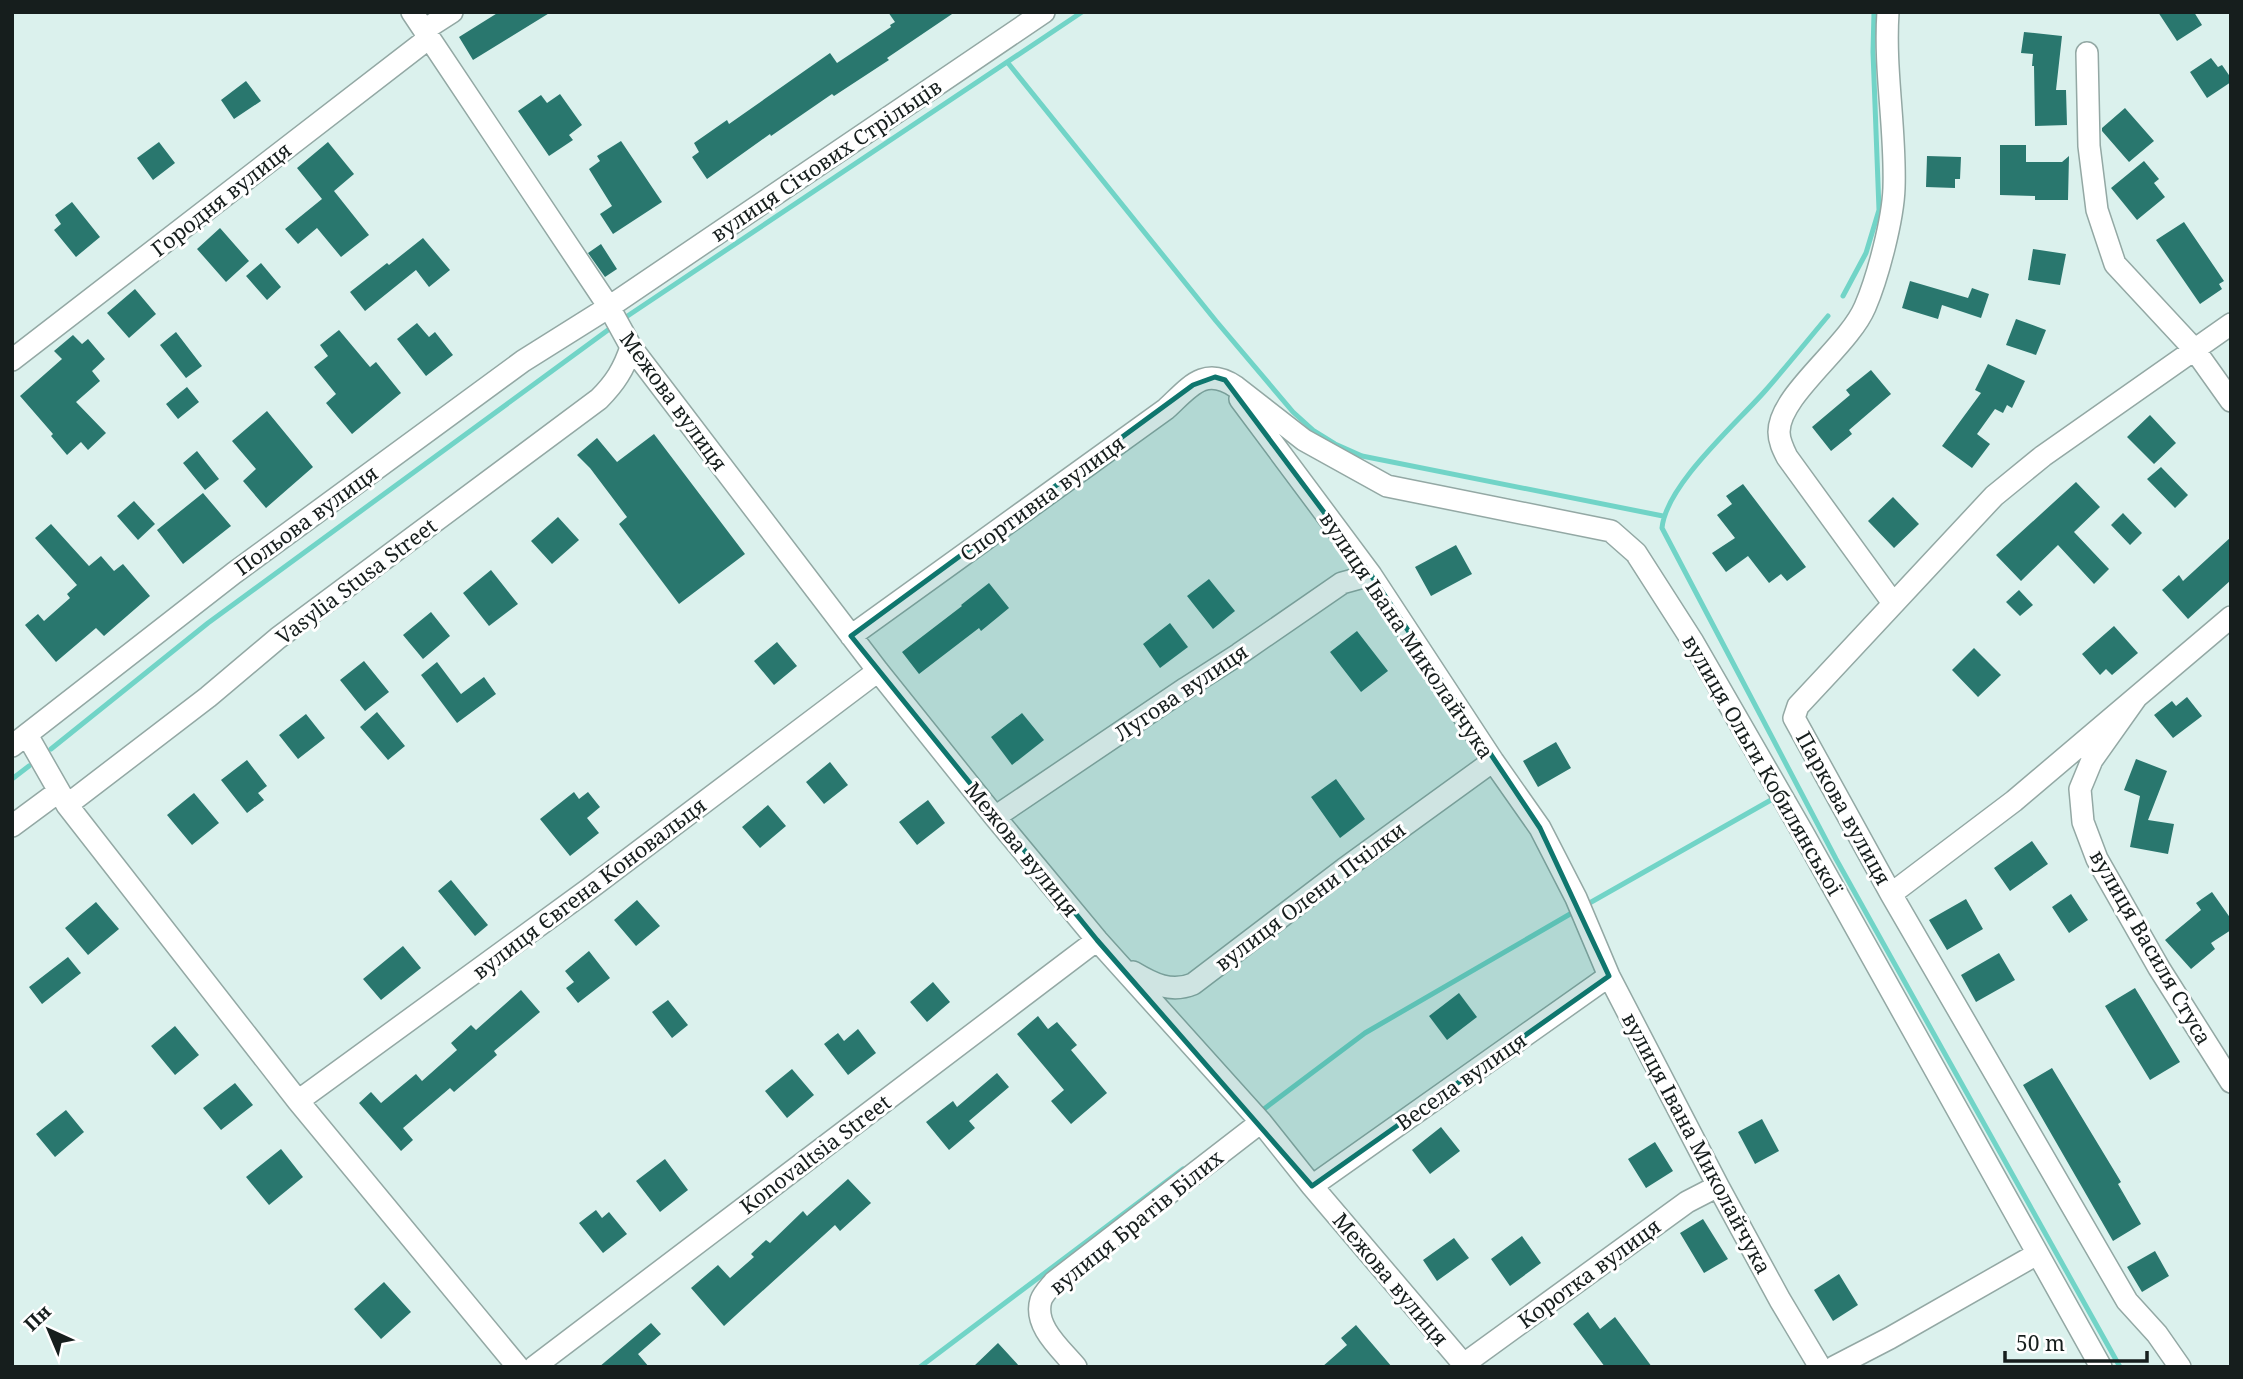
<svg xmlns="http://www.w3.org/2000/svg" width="2243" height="1379" font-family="'Noto Serif',serif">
<rect width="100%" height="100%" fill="#dbf1ed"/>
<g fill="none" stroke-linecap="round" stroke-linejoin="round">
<path stroke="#71d4c7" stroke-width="5" d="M1008 63 1216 321 1293 412 1314 431 1335 444 1362 456 1663 516
M1843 296 1866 253 1879 210 1873 52 1874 12
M1828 316C1807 341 1787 366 1765 391 1736 424 1666 485 1662 528L1836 859 2120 1367
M626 317 1082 12
M51 749 208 623 608 330
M12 779 29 766
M1586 905 1778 796
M1264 1109 1365 1033 1577 910
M920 1367 1183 1169"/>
</g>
<path fill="#29776e" d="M499 12H551L473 60 459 37Z
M888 12H955L887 58 889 60 834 96 832 94 771 136 770 134 707 179 692 157 699 152 694 143 727 120 729 124 830 53 837 63 891 27 890 25 895 22Z
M2158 12H2194L2202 25 2177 41Z
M2024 32 2062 36 2056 90H2066L2067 125 2035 126 2034 66H2032L2033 54 2021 53Z
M2211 58 2218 67 2222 65 2231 78V82L2207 98 2190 72Z
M246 81 261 101 234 119 221 100Z
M560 94 582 125 569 135 573 140 549 156 518 111 541 95 547 103Z
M2125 108 2154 141 2129 162 2102 131V128Z
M621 141 662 202 613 234 600 214 612 206 589 169 600 161 597 156Z
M159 142 175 163 153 180 137 158Z
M328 142 354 174 334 191 369 235 341 257 317 228 298 244 285 229 322 199 297 168Z
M2000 145H2026V162H2062L2069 156 2068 200H2035V196L2000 195Z
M1927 156 1961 157 1960 179H1955V188L1926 187Z
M2144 161 2159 179 2154 183 2165 197 2137 220 2111 188Z
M72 202 100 237 76 257 54 230 61 224 55 215Z
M2184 222 2224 281 2219 284 2222 289 2200 304 2156 240Z
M220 228 249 261 226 282 197 249Z
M423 238 450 270 429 287 416 270 365 311 350 292 387 263 389 265Z
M601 244 617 269 605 277 588 253Z
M2033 249 2066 254 2060 285 2028 280Z
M261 263 281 287 267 300 246 276Z
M1910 281 1968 298 1972 288 1989 294 1981 318 1942 305 1938 319 1902 308Z
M135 289 156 314 129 338 107 313Z
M2016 319 2046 330 2036 355 2006 345Z
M417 323 429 337 435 332 453 355 426 376 397 339Z
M339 330 370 367 376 362 401 393 352 434 326 403 336 394 314 367 328 356 320 345Z
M176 332 202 366 186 378 160 345Z
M73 335 82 344 88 339 105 359 92 371 100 381 76 402 106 433 88 450 81 442 67 455 51 436 53 434 20 396 62 359 54 351Z
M1988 364 2025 381 2012 408 2007 405 2003 413 1995 409 1977 434 1990 444 1972 468 1942 446 1981 393 1975 390Z
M1871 370 1891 394 1849 430 1852 434 1831 451 1812 427 1850 395 1846 390Z
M187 387 199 402 178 419 166 404Z
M267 411 313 467 266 508 243 481 256 469 232 441Z
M2150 415 2176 443 2154 464 2127 437Z
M654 434 745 554 679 604 619 524 627 517 590 468 577 455 597 438 617 462Z
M197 451 219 479 205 490 183 463Z
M2161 467 2188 495 2175 508 2147 479Z
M2076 482 2100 507 2074 532 2109 569 2094 584 2058 545 2021 581 1996 555Z
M1743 484 1806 567 1787 581 1781 574 1769 583 1748 556 1726 572 1712 553 1735 538 1717 515 1732 504 1726 496Z
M203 493 231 526 183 564 157 530Z
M1893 497 1919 524 1894 548 1868 521Z
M134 501 155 524 138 540 117 516Z
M2123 513 2142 533 2130 545 2111 525Z
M558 517 579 540 552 564 531 541Z
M51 524 89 566 101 556 114 571 123 564 150 596 104 636 96 628 56 662 25 625 38 614 44 621 70 598 67 594 77 585 35 538Z
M2231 537V580L2188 619 2162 590 2179 575 2183 581Z
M1456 545 1472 574 1431 596 1415 567Z
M491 570 518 604 489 626 463 593Z
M1209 579 1235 611 1213 629 1187 596Z
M989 583 1009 608 981 631 979 628 919 674 902 652 962 606 961 605Z
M2019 590 2033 605 2020 616 2006 602Z
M431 612 450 636 423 659 403 635Z
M1170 623 1188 647 1160 668 1143 644Z
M2114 626 2138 653 2112 675 2106 669 2100 675 2082 654Z
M1357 631 1388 671 1361 692 1330 652Z
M777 642 797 666 774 685 754 661Z
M1974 648 2001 675 1978 697 1952 670Z
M364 661 389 692 365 711 340 680Z
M437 662 461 694 484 677 496 694 457 723 421 675Z
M2187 697 2202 716 2173 738 2154 715 2172 701 2176 706Z
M377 712 405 746 388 760 360 727Z
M1022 713 1044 740 1012 765 991 737Z
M306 714 325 738 298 759 279 735Z
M1556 742 1571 768 1538 787 1523 761Z
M2136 759 2167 771 2148 820 2174 824 2168 854 2130 847 2140 796 2124 790Z
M247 760 267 786 258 793 264 800 247 813 221 780Z
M830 762 848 785 824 804 806 782Z
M1336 779 1365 819 1340 838 1311 797Z
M574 792 579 799 588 792 600 807 587 818 599 833 570 856 540 819Z
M194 793 219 823 192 845 167 815Z
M928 800 945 823 917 845 899 822Z
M768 805 786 826 760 848 742 827Z
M2032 841 2048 864 2010 891 1994 868Z
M451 880 488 925 475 936 438 891Z
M2212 892 2231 919V930L2211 943 2215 949 2191 969 2165 940 2201 910 2196 903Z
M2071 894 2088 920 2069 933 2052 907Z
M1966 899 1983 929 1947 950 1929 920Z
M637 900 660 926 636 946 614 920Z
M96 902 119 929 88 955 65 928Z
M403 946 421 968 381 1000 363 979Z
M589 951 610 978 578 1003 566 988 574 982 565 971Z
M1999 953 2015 980 1976 1002 1961 975Z
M68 957 81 973 42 1004 29 987Z
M933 982 950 1002 927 1022 910 1002Z
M2135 988 2180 1062 2150 1080 2105 1006Z
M521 990 540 1012 494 1051 497 1055 454 1092 450 1088 403 1128 413 1140 401 1151 359 1103 371 1092 381 1103 416 1074 422 1081 457 1050 451 1043 471 1025 476 1030Z
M1459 993 1477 1017 1447 1040 1429 1016Z
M668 1000 688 1025 672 1038 652 1012Z
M1038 1016 1048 1029 1057 1022 1077 1045 1071 1050 1107 1093 1071 1124 1051 1101 1064 1090 1017 1034Z
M175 1026 199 1055 175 1075 151 1046Z
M858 1029 876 1053 848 1075 824 1044 838 1033 844 1041Z
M2052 1068 2121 1182 2118 1184 2141 1224 2113 1241 2023 1085Z
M792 1069 814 1095 787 1118 765 1091Z
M997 1073 1009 1087 969 1121 975 1128 949 1150 926 1122 953 1101 957 1107Z
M235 1083 253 1105 221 1130 203 1108Z
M66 1110 84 1132 55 1157 36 1134Z
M1762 1119 1779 1151 1755 1164 1738 1132Z
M1441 1127 1460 1151 1430 1174 1412 1150Z
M1655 1142 1673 1171 1646 1188 1628 1159Z
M281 1149 303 1177 269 1205 246 1177Z
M665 1159 688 1190 660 1212 636 1181Z
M848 1179 871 1203 840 1231 835 1225 724 1326 691 1288 718 1265 730 1278 754 1257 751 1254 766 1240 770 1243 803 1211 807 1216Z
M596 1210 602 1218 609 1212 627 1234 603 1253 579 1223Z
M1703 1219 1728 1259 1704 1273 1680 1233Z
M1522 1236 1541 1263 1510 1286 1491 1259Z
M1454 1238 1469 1258 1437 1281 1423 1260Z
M2155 1251 2169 1276 2142 1292 2127 1267Z
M1839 1274 1858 1305 1833 1321 1814 1290Z
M384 1282 411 1312 381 1339 354 1309Z
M1588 1312 1600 1329 1615 1317 1652 1367H1605L1573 1324Z
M651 1323 661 1334 638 1354 649 1367H599Z
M1356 1325 1392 1367H1322L1347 1345 1341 1338Z
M998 1343 1020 1367H973Z"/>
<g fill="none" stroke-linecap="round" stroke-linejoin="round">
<g stroke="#93a8a4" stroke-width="24">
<path id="minor" d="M412 12 609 307 631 347 878 671 995 817 1097 940 1261 1122 1312 1186 1466 1367
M1888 12C1884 71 1896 129 1894 188 1893 219 1878 277 1865 307 1848 347 1779 395 1779 432 1779 441 1783 449 1787 457L1893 603
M424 30 452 12
M2087 53 2089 146 2097 210 2115 264 2194 349 2231 401
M12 360 429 38
M1240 399 1371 575 1493 761 1540 828 1576 898 1609 976 1718 1186 1780 1300 1820 1367
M851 636 1166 409C1189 388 1204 365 1236 387L1304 440 1387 486 1611 531 1636 553 1693 642 1803 833 2101 1367
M2136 698 2092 760 2080 789 2083 822 2097 859 2159 968 2231 1082
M27 735 67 805 298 1101 518 1367
M12 746 234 573 523 361 609 307 1044 12
M67 805 208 697 278 638 599 399C615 383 624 369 631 347
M995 817 1186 688 1239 654 1342 583 1371 575
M12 826 58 792
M1891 894 2014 801 2231 617
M1133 972C1153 984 1171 993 1193 984L1344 869 1493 761
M298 1101 589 889 878 671
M1312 1186 1609 976
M1464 1364 1687 1202 1718 1186
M534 1367 1097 940
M1076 1367C1061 1349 1033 1326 1041 1300 1043 1294 1050 1287 1054 1282L1261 1122
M1834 1367 1890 1338 2037 1254
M2180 1367 2157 1334 2127 1301 1891 894 1794 718 1798 706 1994 496 2043 456 2231 324"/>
</g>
<use href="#minor" stroke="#fff" stroke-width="21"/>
</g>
<path fill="#0f766e" fill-opacity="0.2" stroke="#0f766e" stroke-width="5" stroke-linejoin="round" d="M1215 377 1225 380 1371 575 1540 828 1609 976 1312 1186 1097 940 851 636 1193 385Z"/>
<g text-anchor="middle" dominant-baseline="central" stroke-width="6" stroke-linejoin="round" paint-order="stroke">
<g font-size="21" fill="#161e1d" stroke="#fff">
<text transform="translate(826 160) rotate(-34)">вулиця Січових Стрільців</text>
<text transform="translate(221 199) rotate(-38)">Городня вулиця</text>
<text transform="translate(674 401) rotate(54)">Межова вулиця</text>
<text transform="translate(1042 498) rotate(-36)">Спортивна вулиця</text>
<text transform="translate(306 520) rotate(-36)">Польова вулиця</text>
<text transform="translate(356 581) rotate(-37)">Vasylia Stusa Street</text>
<text transform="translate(1407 635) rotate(56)">вулиця Івана Миколайчука</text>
<text transform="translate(1181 692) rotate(-34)">Лугова вулиця</text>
<text transform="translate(1763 765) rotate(60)">вулиця Ольги Кобилянської</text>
<text transform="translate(1844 808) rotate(61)">Паркова вулиця</text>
<text transform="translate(1022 849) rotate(51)">Межова вулиця</text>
<text transform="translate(589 888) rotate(-37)">вулиця Євгена Коновальця</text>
<text transform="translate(1310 896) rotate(-37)">вулиця Олени Пчілки</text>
<text transform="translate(2151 947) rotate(60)">вулиця Василя Стуса</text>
<text transform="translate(1461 1081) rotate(-35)">Весела вулиця</text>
<text transform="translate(1697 1143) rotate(62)">вулиця Івана Миколайчука</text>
<text transform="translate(815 1154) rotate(-37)">Konovaltsia Street</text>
<text transform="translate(1136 1222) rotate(-39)">вулиця Братів Білих</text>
<text transform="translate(1589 1273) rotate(-36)">Коротка вулиця</text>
<text transform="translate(1391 1279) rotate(50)">Межова вулиця</text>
</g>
</g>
<rect width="2243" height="1379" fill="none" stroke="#161e1d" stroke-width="28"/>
<g transform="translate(49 1330) rotate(316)" stroke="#ffffff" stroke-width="5" paint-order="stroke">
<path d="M0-5L12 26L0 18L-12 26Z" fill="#161e1d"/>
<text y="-10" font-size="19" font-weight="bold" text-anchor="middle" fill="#161e1d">Пн</text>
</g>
<path d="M2005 1351v10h142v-10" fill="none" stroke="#161e1d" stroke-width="3.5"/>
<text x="2016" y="1351" font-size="21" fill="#161e1d" stroke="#ffffff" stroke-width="5" paint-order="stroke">50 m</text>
</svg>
